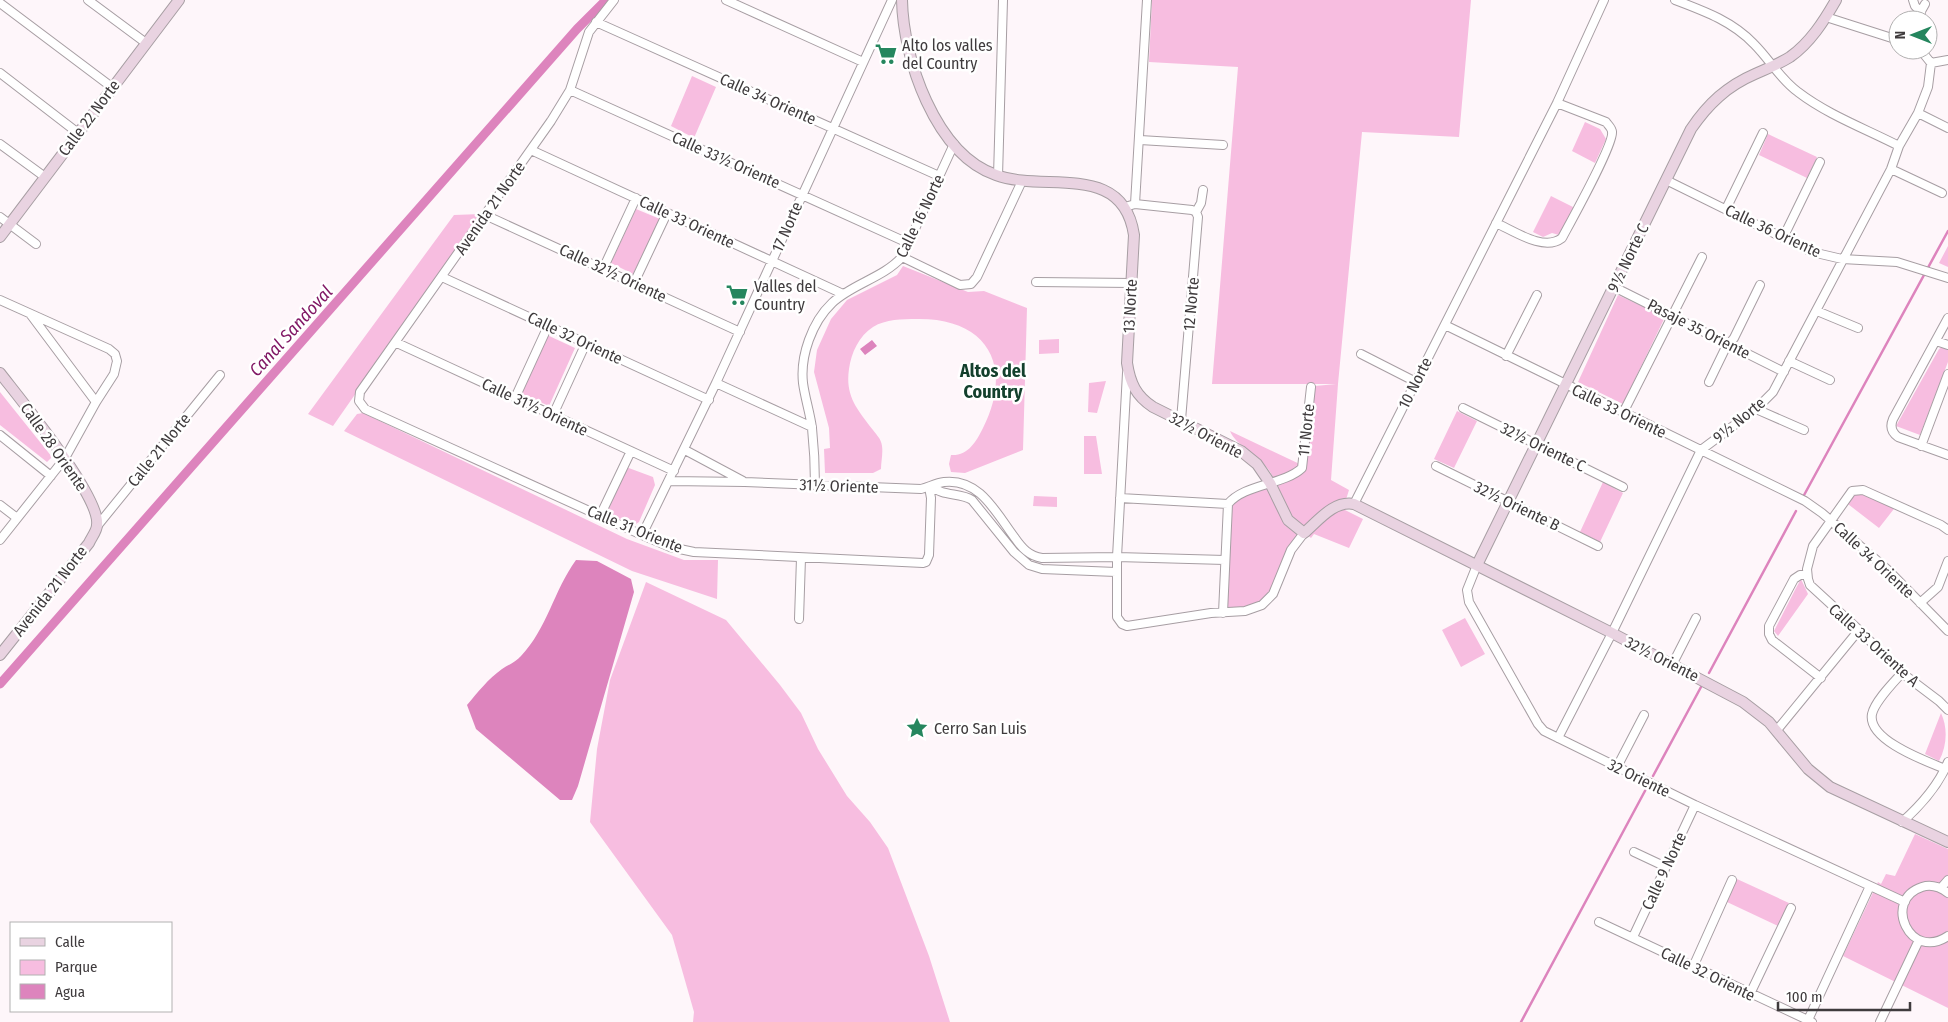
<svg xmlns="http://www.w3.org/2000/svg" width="1948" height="1022" font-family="'Fira Sans Condensed',sans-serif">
<rect width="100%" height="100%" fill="#fef6fa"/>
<path fill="#f7bde0" d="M1152 0H1471L1459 137 1362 132 1338 384 1331 480 1349 490 1343 509 1363 519 1349 548 1314 534 1311 538C1285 517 1285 493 1268 469 1256 452 1236 446 1230 431L1306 467 1315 386 1336 384H1212L1238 67 1149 62Z
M692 76 716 87 694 138 671 126Z
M1585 122 1600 129 1606 139 1595 163 1572 151Z
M1768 134 1817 157 1807 178 1759 155Z
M1551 196 1575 208 1559 235 1552 233 1543 237 1533 232Z
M636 209 660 219 633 274 611 263Z
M481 214 333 426 308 414 454 215Z
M1948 246V267L1939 263Z
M903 266 968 292 984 291 1027 308 1023 450 965 473 951 472 949 464 951 455C968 456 976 442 983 428 1014 366 988 318 917 319 902 319 886 319 873 327 859 336 851 353 849 369 845 396 857 409 873 430 875 433 880 438 881 442 884 450 881 461 881 469L873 473H825L824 449 830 448 829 428 814 372 817 350 831 319 847 300 897 275Z
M1618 295 1665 317 1623 404 1578 382Z
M547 335 575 348 549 406 520 393Z
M1059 339V353L1039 354V340Z
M1942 347 1948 350V362L1920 435 1896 426 1939 349Z
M1106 381 1097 413 1088 412 1089 383Z
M0 392 52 457 47 462 0 425Z
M1457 411 1477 421 1454 468 1434 459Z
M363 413 627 539 684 560H718L717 599 632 571 344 431 357 414Z
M1084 436H1096L1102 474H1084Z
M626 467 653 477 655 485 639 522 631 527 606 513Z
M1603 482 1623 493 1600 542 1580 532Z
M1267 488 1299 534C1293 539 1289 546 1286 553 1270 595 1274 603 1226 610L1231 505 1237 499Z
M1863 490 1897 505 1879 528 1844 501 1852 491Z
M1034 496 1057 497V507L1033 506Z
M1801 579 1808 594 1778 636 1774 631 1796 588Z
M646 582 726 620 780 685 801 713 818 749 847 796 870 822 888 848 929 956 950 1022H693L694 1012 672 935 590 822 597 749 610 680Z
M1465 618 1485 654 1461 667 1442 630Z
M1941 713C1948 728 1947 746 1939 761L1925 754Z
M1915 834 1948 849V1008L1843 956 1878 882 1881 884 1886 874 1895 876Z
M1737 879 1789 903 1778 926 1727 902Z"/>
<path fill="#dd84bd" d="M872 340 877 346 865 355 860 349Z
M576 560 597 561 631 579 634 592 578 786 572 800H560L476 729 467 705C478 692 488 679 502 669 508 665 516 662 521 656 547 629 554 590 576 560Z"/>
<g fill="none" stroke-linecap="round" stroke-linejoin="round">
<path stroke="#dd84bd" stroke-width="2.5" d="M1803 497 1948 231
M1709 673 1796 511
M1653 776 1701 687
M1521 1022 1646 789"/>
<path stroke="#dd84bd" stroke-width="9" d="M0 684 577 29 606 0"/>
<g stroke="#a79ea3" stroke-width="10">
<path id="street" d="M88 0 146 43
M614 0 589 32 570 90 551 121 360 392 359 401 365 409 642 535 670 547 694 552 923 563 926 562 929 555 931 498 929 487
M726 0 863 62
M1675 0C1704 11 1732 21 1754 44 1770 60 1780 79 1798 92 1828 115 1866 129 1899 146
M1913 0 1915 6 1921 12
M0 3 113 88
M1826 17 1898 40
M1916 20 1925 4
M596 22 939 176
M1931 63 1948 60
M0 73 78 133
M570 90 908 243
M1918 113 1948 128
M1140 140 1223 145
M0 144 45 177
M531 150 843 294
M1891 169 1942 193
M998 176 1003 0
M1666 180 1812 252 1842 259 1897 262 1948 278
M1135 204 1147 0
M1125 207 1135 204 1192 210 1196 212
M1726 209 1763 133
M485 215 740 332
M0 217 36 244
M1496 223C1514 231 1544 252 1562 238 1570 223 1614 144 1612 132 1612 128 1608 125 1606 122L1557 103
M1783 238 1820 162
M902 257 960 285 971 284 977 277 1022 181
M603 269 636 198
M442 277 709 400
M1036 282 1132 283
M634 283 667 213
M1614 287 1784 372
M0 300 109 349 115 354 117 361 114 374 96 402 65 458 0 540
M1817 311 1858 328
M31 315 96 402
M1948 318 1893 419C1890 426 1891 432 1898 437L1948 455
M1445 325 1805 501 1822 513 1888 570 1948 631
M1936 341 1948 345
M397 343 674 471
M1361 354 1416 382
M1506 356 1537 295
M1789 361 1830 380
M1127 373 1117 557V617L1122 624 1127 626 1211 613 1245 611 1262 605 1273 594 1291 550 1304 533
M1709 382 1725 349 1734 338 1760 285
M716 383 812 427
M515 398 548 326
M1463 408 1623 487
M1756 409 1804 430
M1623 413 1702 257
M553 415 586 343
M1181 420 1198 217 1196 212 1201 203 1203 190
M0 435 51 476
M1921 446 1948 374
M685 450 743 481
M1436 466 1598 546
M670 481 745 482 921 489C929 487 936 483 944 482 980 478 996 513 1015 538 1022 548 1029 556 1042 558L1117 557 1225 560
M815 485C815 466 814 447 812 428 810 413 805 398 803 383 800 356 812 322 832 303 852 284 883 278 902 257L954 144
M932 486C942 497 960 492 972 500L1014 552 1029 565 1042 569 1116 572
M1120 498 1228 504
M1354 504 1557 103 1604 0
M0 505 17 518
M600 516 631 451
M98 525 220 375
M1948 530 1941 525 1863 490 1852 491 1813 546 1807 569 1808 579 1810 585 1859 630 1902 673 1939 701 1948 710
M642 535 716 383 892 0
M1477 565 1467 590 1469 602 1538 724 1544 731 1695 805 1905 902
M1807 575H1800L1794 579 1769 626V634L1772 640 1821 678
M1920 603 1938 587 1948 561
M1223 613 1228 504C1244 484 1284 485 1302 468L1311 387
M799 619 801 558
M1672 665 1696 618
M1902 673C1893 683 1875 701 1872 714 1867 740 1926 761 1945 769
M1777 730 1859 630
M1558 738 1612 633 1701 450 1756 409 1773 392 1891 169 1899 146 1918 113 1928 87 1931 63 1923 53 1918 50
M1617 767 1644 715
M1902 822C1920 806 1939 784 1948 762
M1634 852 1666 867
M1941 888 1948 880
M1948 893C1940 887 1931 884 1922 887 1882 900 1910 962 1948 936
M1599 922 1812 1022
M1633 937 1695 805
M1693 967 1732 880
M1750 994 1791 908
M1808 1020 1870 886
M1880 1022 1919 940"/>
</g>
<g stroke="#a79ea3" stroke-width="12">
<path id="secondary" d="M902 0C903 58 935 154 996 175 1046 193 1123 161 1134 235L1127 363C1130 383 1136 396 1153 407L1241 451 1257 464 1270 483 1288 520 1304 533C1318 521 1334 500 1354 504L1612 633 1743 702 1769 722 1808 769 1830 787 1948 842
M0 237 179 0
M0 373C20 399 101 497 97 525 97 531 91 538 89 543L0 655
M1477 565 1691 129C1708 104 1727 86 1755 74 1766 69 1779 64 1790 57 1810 43 1824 21 1836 0"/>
</g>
<use href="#street" stroke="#fff" stroke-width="8"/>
<use href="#secondary" stroke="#e9d3e1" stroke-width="10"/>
</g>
<defs>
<g id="supermarket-bare" transform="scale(1.725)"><path d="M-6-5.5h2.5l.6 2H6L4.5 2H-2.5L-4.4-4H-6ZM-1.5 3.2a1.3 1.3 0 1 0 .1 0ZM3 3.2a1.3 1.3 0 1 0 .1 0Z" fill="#25865e" stroke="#fff" stroke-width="2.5" paint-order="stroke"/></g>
<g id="sight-bare" transform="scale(1.725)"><path d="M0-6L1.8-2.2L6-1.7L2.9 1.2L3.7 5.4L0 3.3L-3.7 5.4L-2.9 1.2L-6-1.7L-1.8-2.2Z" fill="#25865e" stroke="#fff" stroke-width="2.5" paint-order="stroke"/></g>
</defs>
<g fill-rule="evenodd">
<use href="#supermarket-bare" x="886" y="54"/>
<use href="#supermarket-bare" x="737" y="295"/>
<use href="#sight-bare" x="917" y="728"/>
</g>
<g text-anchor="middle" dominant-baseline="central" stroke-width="5" stroke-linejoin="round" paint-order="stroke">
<g font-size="16" fill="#3f3b3d" stroke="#fff" text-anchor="start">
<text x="902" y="45">Alto los valles<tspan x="902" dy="18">del Country</tspan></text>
<text x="754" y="286">Valles del<tspan x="754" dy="18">Country</tspan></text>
<text x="934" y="728">Cerro San Luis</text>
</g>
<g font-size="16" fill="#3f3b3d" stroke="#fff">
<text transform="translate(768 99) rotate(24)">Calle 34 Oriente</text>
<text transform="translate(89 118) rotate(-53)">Calle 22 Norte</text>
<text transform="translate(726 160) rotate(24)">Calle 33½ Oriente</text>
<text transform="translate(490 208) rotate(-55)">Avenida 21 Norte</text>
<text transform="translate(920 216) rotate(-64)">Calle 16 Norte</text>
<text transform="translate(687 222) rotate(25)">Calle 33 Oriente</text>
<text transform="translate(787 227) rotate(-66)">17 Norte</text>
<text transform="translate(1773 231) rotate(25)">Calle 36 Oriente</text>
<text transform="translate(1628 258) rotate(-64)">9½ Norte C</text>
<text transform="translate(613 273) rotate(25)">Calle 32½ Oriente</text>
<text transform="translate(1191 304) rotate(-85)">12 Norte</text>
<text transform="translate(1130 306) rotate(-87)">13 Norte</text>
<text transform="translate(1699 329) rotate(27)">Pasaje 35 Oriente</text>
<text transform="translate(575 338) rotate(25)">Calle 32 Oriente</text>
<text transform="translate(1415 383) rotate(-63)">10 Norte</text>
<text transform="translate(535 407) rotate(25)">Calle 31½ Oriente</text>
<text transform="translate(1619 411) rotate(26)">Calle 33 Oriente</text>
<text transform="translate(1739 420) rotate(-39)">9½ Norte</text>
<text transform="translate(1306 430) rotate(-84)">11 Norte</text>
<text transform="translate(1206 435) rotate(28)">32½ Oriente</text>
<text transform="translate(54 447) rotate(55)">Calle 28 Oriente</text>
<text transform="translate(1543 447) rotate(26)">32½ Oriente C</text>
<text transform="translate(159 450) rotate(-51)">Calle 21 Norte</text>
<text transform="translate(839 486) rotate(2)">31½ Oriente</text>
<text transform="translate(1517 506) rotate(26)">32½ Oriente B</text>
<text transform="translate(635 529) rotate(22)">Calle 31 Oriente</text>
<text transform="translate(1874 560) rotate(43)">Calle 34 Oriente</text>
<text transform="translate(50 591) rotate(-52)">Avenida 21 Norte</text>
<text transform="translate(1874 645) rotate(42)">Calle 33 Oriente A</text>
<text transform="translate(1662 659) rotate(27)">32½ Oriente</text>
<text transform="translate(1639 778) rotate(26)">32 Oriente</text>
<text transform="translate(1664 871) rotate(-65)">Calle 9 Norte</text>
<text transform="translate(1708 974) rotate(26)">Calle 32 Oriente</text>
</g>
<g font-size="18" font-style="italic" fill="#811865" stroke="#fff">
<text transform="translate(291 331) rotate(-48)">Canal Sandoval</text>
</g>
<g font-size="18" font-weight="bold" fill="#13402d" stroke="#fff">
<text x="993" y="371">Altos del<tspan x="993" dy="21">Country</tspan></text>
</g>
</g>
<rect x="10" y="922" width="162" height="90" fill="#ffffff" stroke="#b2b1b1"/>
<rect x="20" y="938" width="25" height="8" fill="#e9d3e1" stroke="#b2b1b1"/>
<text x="55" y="947" font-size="15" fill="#3f3b3d">Calle</text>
<rect x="20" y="960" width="25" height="15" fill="#f7bde0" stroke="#b2b1b1"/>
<text x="55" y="972" font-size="15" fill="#3f3b3d">Parque</text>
<rect x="20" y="984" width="25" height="15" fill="#dd84bd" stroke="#b2b1b1"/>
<text x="55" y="997" font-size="15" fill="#3f3b3d">Agua</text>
<g transform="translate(1913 35) rotate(270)"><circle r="24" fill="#ffffff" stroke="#b2b1b1"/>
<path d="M0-4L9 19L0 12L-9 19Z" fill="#25865e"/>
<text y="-8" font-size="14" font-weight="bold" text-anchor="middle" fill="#3f3b3d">N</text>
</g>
<path d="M1778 1002v8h132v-8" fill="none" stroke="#3f3b3d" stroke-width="2.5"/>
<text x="1786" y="1002" font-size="15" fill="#3f3b3d" stroke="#ffffff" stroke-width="4" paint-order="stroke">100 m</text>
</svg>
